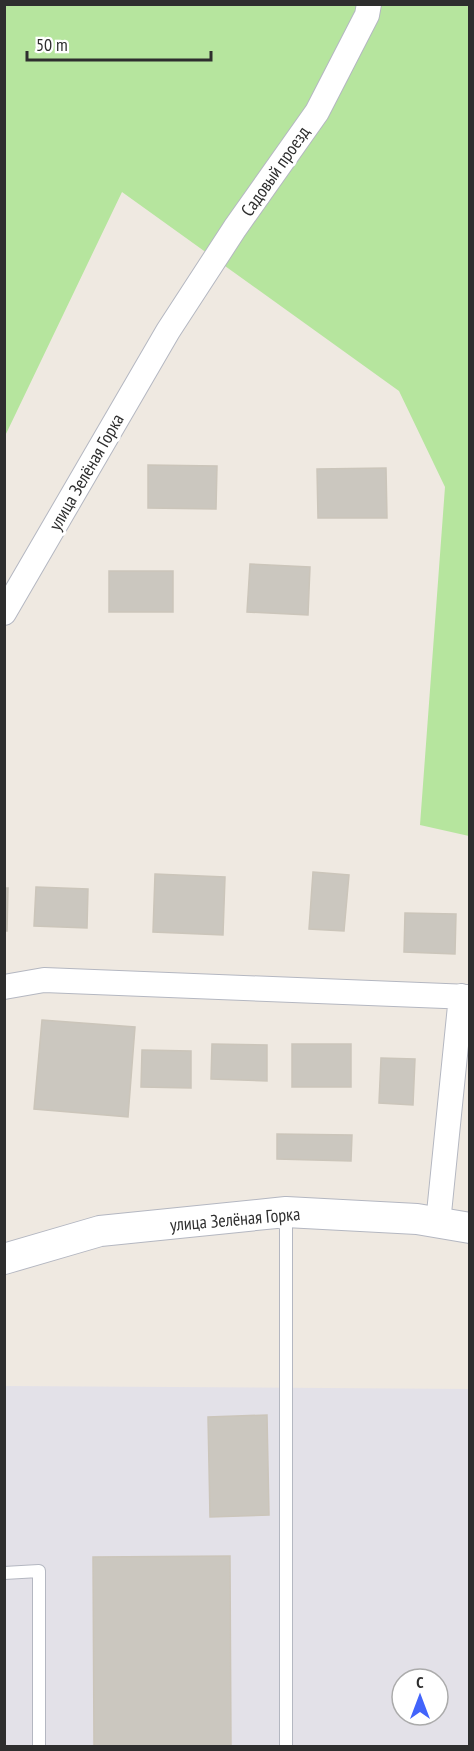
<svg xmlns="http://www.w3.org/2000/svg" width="474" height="1751" font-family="'PT Sans Narrow',sans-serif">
<rect width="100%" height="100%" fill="#efe9e1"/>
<path fill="#e3e1e8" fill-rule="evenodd" d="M5 1386 469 1389V1746H5ZM402 1679H438V1715H402Z"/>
<path fill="#b6e59e" d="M5 5H469V836L420 825 445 487 399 391 122 192 5 436Z"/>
<path fill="#cbc7bf" stroke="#cbc5ba" stroke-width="1.5" d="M148 465 217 466 216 509 148 508Z
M386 468 387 518H318L317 469Z
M250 564 310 567 308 615 247 612Z
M109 571H173V612H109Z
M313 872 349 875 344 931 309 929Z
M155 874 225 877 223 935 153 932Z
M36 887 88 889 87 928 34 926Z
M4 888H8L7 931H4Z
M405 913 456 914 455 954 404 952Z
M42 1020 135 1027 128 1117 34 1109Z
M212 1044 267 1045V1081L211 1079Z
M292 1044H351V1087H292Z
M142 1050 191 1051V1088L141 1087Z
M381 1058 415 1059 413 1105 379 1103Z
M277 1134 352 1135 351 1161 277 1159Z
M267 1415 269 1515 210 1517 208 1417Z
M230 1556 231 1746H94L93 1557Z"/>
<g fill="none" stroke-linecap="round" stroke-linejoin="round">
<g stroke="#b4b7c1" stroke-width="14">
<path id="service" d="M286 1213V1746
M4 1573 39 1571V1746"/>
</g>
<g stroke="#b4b7c1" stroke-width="26">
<path id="minor" d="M4 613 168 331 235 228 317 112 367 15 369 4
M4 987 44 980 470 997
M438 1223 461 996"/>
</g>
<g stroke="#b4b7c1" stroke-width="32">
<path id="tertiary" d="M4 1259 100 1231 286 1212 417 1219 470 1228"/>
</g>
<use href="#service" stroke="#fff" stroke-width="12"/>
<use href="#minor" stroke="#fff" stroke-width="24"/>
<use href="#tertiary" stroke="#fff" stroke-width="30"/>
</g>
<g text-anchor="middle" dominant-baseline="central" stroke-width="6" stroke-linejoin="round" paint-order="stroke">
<g font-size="18" fill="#2e2e2e" stroke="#fff">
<text transform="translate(275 171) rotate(-55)">Садовый проезд</text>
<text transform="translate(86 472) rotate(-60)">улица Зелёная Горка</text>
<text transform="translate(235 1219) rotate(-5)">улица Зелёная Горка</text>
</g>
</g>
<rect width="474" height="1751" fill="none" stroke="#2e2e2e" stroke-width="12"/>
<g transform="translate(420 1697)"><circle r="28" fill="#ffffff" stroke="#ababab" stroke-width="1.5"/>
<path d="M0-4.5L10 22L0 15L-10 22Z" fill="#4264fb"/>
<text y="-9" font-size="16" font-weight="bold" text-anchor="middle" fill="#2e2e2e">С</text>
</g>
<path d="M27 51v9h184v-9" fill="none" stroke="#2e2e2e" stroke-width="3"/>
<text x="36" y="51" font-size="18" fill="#2e2e2e" stroke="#ffffff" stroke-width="4.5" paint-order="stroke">50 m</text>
</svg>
